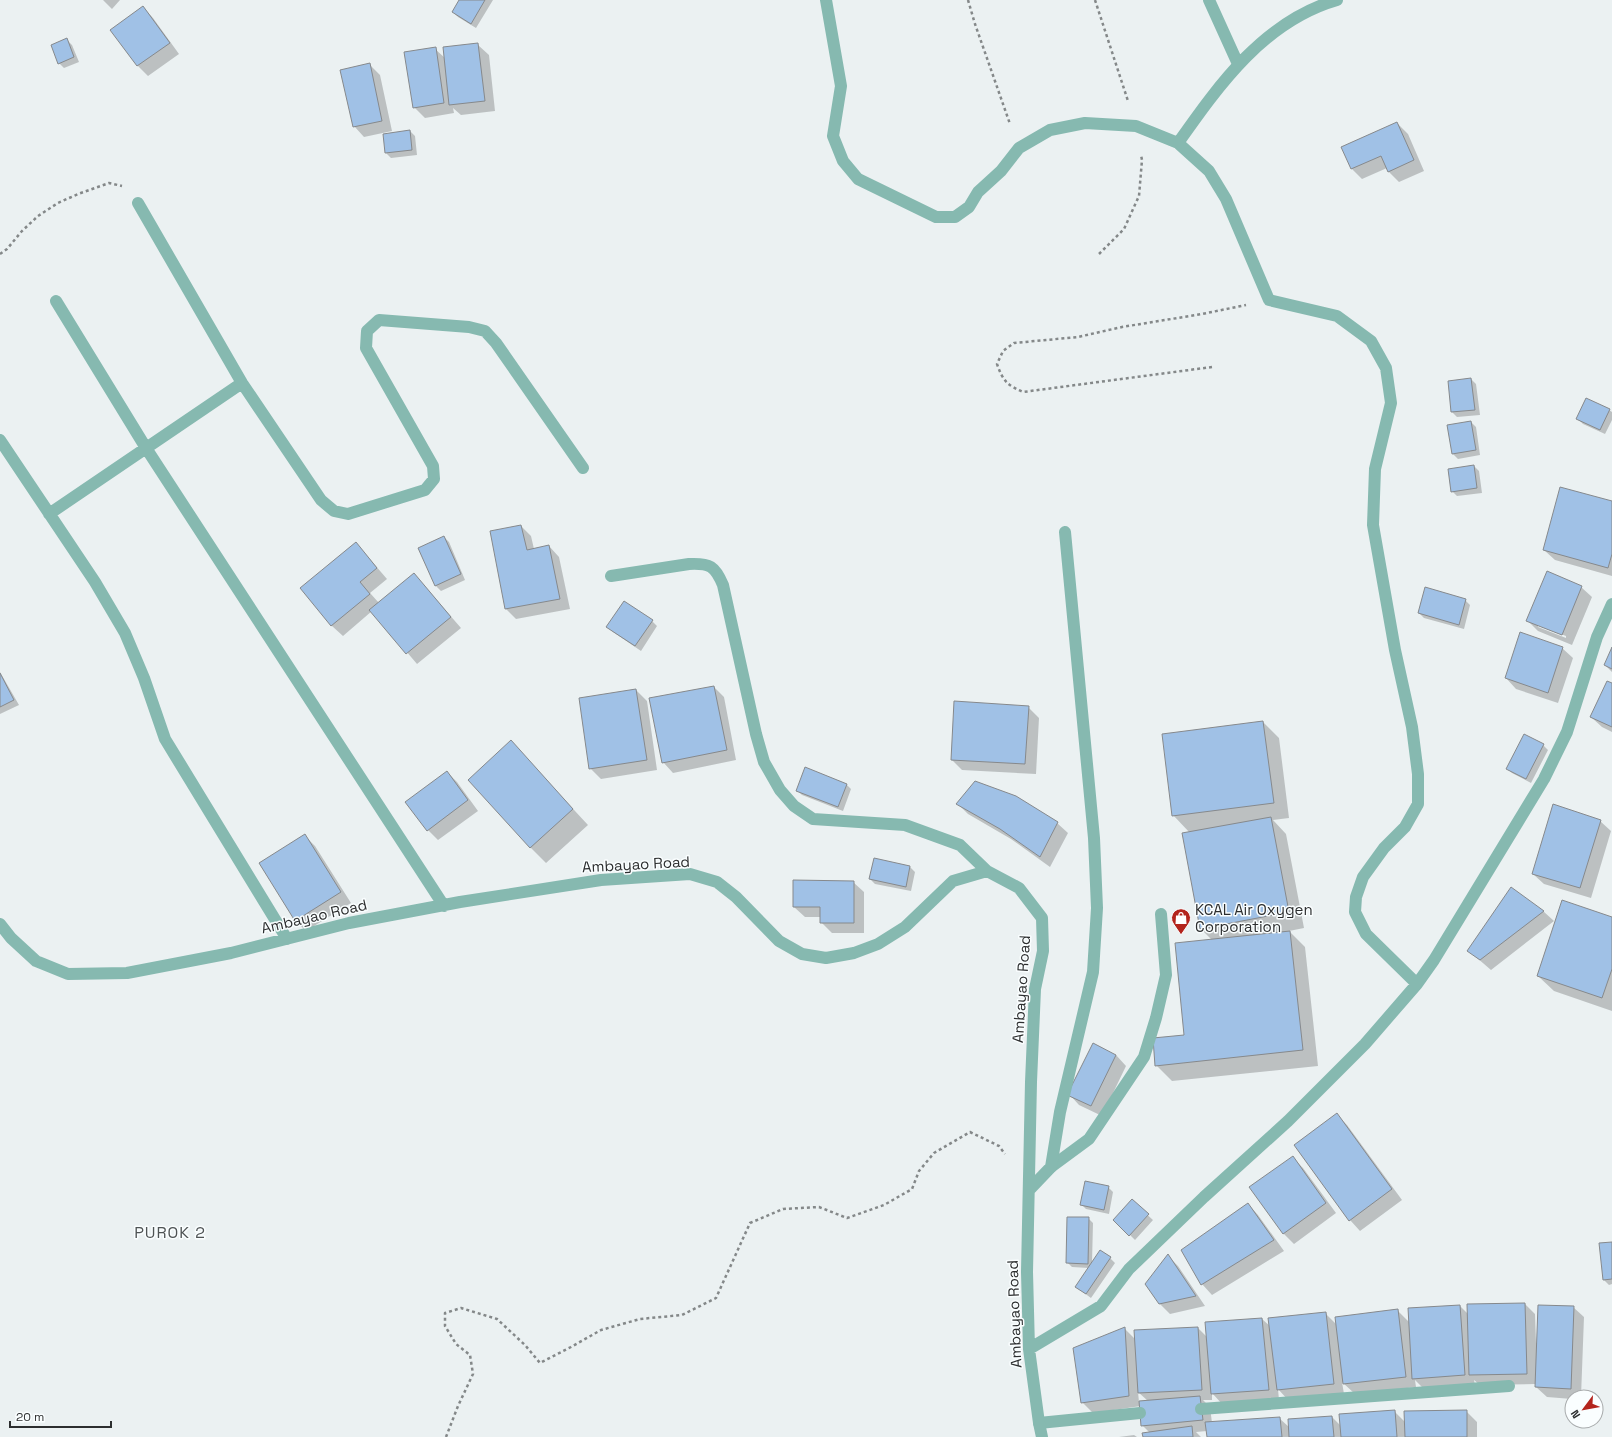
<svg xmlns="http://www.w3.org/2000/svg" width="1612" height="1437" font-family="'Space Grotesk',sans-serif">
<rect width="100%" height="100%" fill="#ebf1f2"/>
<path fill="#0003" fill-rule="evenodd" d="M103 0H120L112 9Z
M460 0H493L476 28 458 17 453 12Z
M143 7 153 18 179 54 148 76 138 66 111 30Z
M67 40 72 45 79 62 64 68 59 63Z
M478 45 489 55 495 111 461 115 453 108 454 113 425 118 414 107 435 49 445 58Z
M369 64 380 75 392 131 364 137 354 126Z
M1397 123 1408 134 1424 171 1399 182 1389 172 1387 168 1362 179 1352 169 1342 147Z
M410 131 415 136 417 155 391 158 386 153Z
M1471 379 1476 384 1480 415 1457 417 1452 412Z
M1609 410 1612 412V420L1605 434 1583 424 1578 419Z
M1471 422 1476 427 1480 455 1458 459 1453 454Z
M1474 466 1479 471 1482 493 1457 496 1452 491Z
M1612 502V576L1555 560 1544 550Z
M521 526 531 536 534 549 549 546 559 557 570 609 516 619 506 609Z
M444 537 449 542 465 580 441 591 436 586 419 549Z
M356 543 387 579 370 593 379 603 414 574 461 628 417 664 372 611 343 636 332 626 302 588Z
M1581 587 1592 597 1572 645 1538 631 1527 620ZM1538 625 1566 636V638L1538 627Z
M1465 600 1470 605 1464 629 1424 618 1419 613Z
M652 621 657 626 641 651 613 632 608 627Z
M1562 648 1573 658 1558 703 1516 689 1506 678Z
M1612 650V672L1605 665Z
M0 672 19 705 0 714Z
M1612 684V732L1602 727 1591 717Z
M714 687 724 697 736 760 673 773 663 762Z
M636 690 647 701 657 770 601 779 590 768Z
M1028 707 1039 718 1036 774 962 770 952 760Z
M1263 722 1279 738 1289 818 1273 820 1286 834 1304 928 1289 931 1305 947 1318 1066 1172 1081 1156 1065 1185 1036 1212 940 1201 929 1190 833 1173 815Z
M511 742 588 825 546 863 530 847Z
M1543 745 1548 750 1531 783 1512 773 1507 768Z
M447 772 457 782 478 811 438 840 428 830Z
M846 784 851 789 843 811 802 795 797 790Z
M958 804 1057 823 1068 833 1050 867 1011 839 968 814Z
M1600 821 1611 831 1591 898 1544 884 1533 874Z
M305 836 315 846 351 903 306 931 296 921 260 863Z
M874 859 910 867 915 872 911 891 875 884 870 879Z
M853 882 864 892V933H832L821 922V917H805L794 907Z
M1543 911 1554 921 1491 970 1469 951Z
M1612 918V1011L1554 991 1538 976Z
M1116 1055 1126 1066 1102 1116 1079 1105 1069 1094Z
M1337 1115 1347 1125 1402 1200 1360 1231 1350 1220Z
M1293 1158 1303 1168 1336 1213 1294 1244 1284 1234 1251 1188Z
M1108 1187 1113 1192 1109 1214 1086 1209 1081 1204Z
M1132 1201 1153 1220 1135 1240 1115 1220Z
M1248 1204 1258 1215 1284 1251 1212 1295 1202 1284Z
M1088 1218 1093 1223 1092 1263 1110 1258 1115 1263 1091 1298 1076 1287 1089 1268 1072 1267 1067 1262Z
M1612 1243V1284L1609 1285 1604 1280Z
M1168 1256 1178 1266 1205 1306 1170 1314 1159 1303Z
M1525 1304 1535 1314 1536 1343H1538L1573 1307 1584 1317 1581 1397H1572V1399L1547 1397 1536 1387V1384L1480 1385 1474 1380 1475 1385 1424 1389 1415 1380 1416 1387 1355 1394 1342 1382 1344 1394 1288 1400 1278 1389 1279 1400 1223 1405 1212 1393V1400H1203L1210 1407 1212 1423 1279 1418 1289 1427 1332 1417 1341 1426 1394 1411 1405 1422 1466 1411 1477 1422V1437H1208L1207 1431 1196 1432 1201 1437H1144L1150 1433 1142 1425 1141 1406 1093 1413 1082 1402 1125 1329 1136 1340 1198 1328 1208 1338 1262 1319 1271 1327 1325 1313 1337 1325 1397 1310 1409 1322 1460 1306 1468 1314ZM1138 1392 1148 1401 1139 1402Z
M1134 1435 1137 1437H1119Z"/>
<path fill="#a0c1e6" stroke="#86898c" d="M459 0H485L471 24 452 12Z
M143 6 170 43 137 66 110 30Z
M67 38 74 57 58 64 51 45Z
M478 43 485 101 449 105 443 47Z
M436 47 444 103 413 108 404 52Z
M370 63 382 121 353 127 340 70Z
M1397 122 1414 160 1388 172 1381 156 1351 169 1341 147Z
M410 130 412 150 385 153 383 134Z
M1471 378 1475 410 1451 412 1448 381Z
M1586 398 1610 409 1600 430 1576 419Z
M1471 421 1476 450 1452 454 1447 425Z
M1474 465 1477 488 1451 492 1448 469Z
M1560 487 1612 501V554L1608 568 1543 550Z
M521 525 527 550 549 545 560 599 505 609 490 531Z
M444 536 461 574 435 586 418 548Z
M356 542 377 568 360 582 370 594 331 626 300 588Z
M1547 571 1582 586 1562 635 1526 621Z
M414 573 451 617 406 654 369 610Z
M1425 587 1466 599 1459 625 1418 613Z
M624 601 653 620 635 646 606 627Z
M1520 632 1563 647 1548 693 1505 678Z
M1612 647V669L1604 665Z
M0 673 14 700 0 707Z
M1607 681 1612 683V727L1590 717Z
M714 686 727 750 662 763 649 698Z
M636 689 647 760 589 769 579 698Z
M954 701 1029 706 1025 764 951 760Z
M1263 721 1274 803 1172 816 1162 734Z
M1524 734 1544 744 1526 779 1506 769Z
M511 740 573 809 530 848 468 780Z
M805 767 847 784 838 807 796 791Z
M447 771 468 800 427 831 405 802Z
M975 781 1016 796 1058 822 1040 857 1000 829 956 804Z
M1553 804 1601 820 1580 888 1532 874Z
M1271 817 1289 912 1200 929 1182 833Z
M305 834 341 892 295 921 259 863Z
M874 858 910 866 906 887 869 879Z
M793 880 854 881V923H820V907H793Z
M1511 887 1544 911 1480 960 1467 951Z
M1562 900 1612 917V969L1602 998 1537 976Z
M1290 931 1303 1050 1155 1066 1153 1038 1184 1035 1175 943Z
M1093 1043 1116 1055 1091 1106 1067 1095Z
M1337 1113 1392 1189 1349 1221 1294 1145Z
M1293 1156 1326 1203 1283 1234 1249 1187Z
M1085 1181 1109 1186 1104 1210 1080 1205Z
M1132 1199 1149 1214 1129 1236 1113 1220Z
M1248 1203 1274 1240 1201 1285 1181 1250Z
M1067 1217H1089L1088 1264 1066 1263Z
M1612 1242V1279L1603 1280 1599 1243Z
M1100 1250 1111 1257 1086 1294 1075 1287Z
M1168 1254 1196 1296 1159 1304 1145 1284Z
M1525 1303 1527 1374 1469 1375 1467 1304Z
M1460 1305 1465 1375 1412 1379 1408 1308Z
M1538 1305 1574 1306 1571 1389 1535 1387Z
M1398 1309 1406 1377 1343 1384 1335 1317Z
M1326 1312 1334 1384 1277 1390 1268 1318Z
M1262 1318 1269 1390 1211 1394 1205 1322Z
M1125 1327 1129 1396 1081 1403 1073 1348Z
M1198 1327 1202 1390 1138 1393 1134 1330Z
M1200 1396 1203 1420 1141 1426 1139 1401Z
M1395 1410 1397 1437H1341L1339 1414Z
M1467 1410V1437H1405L1404 1411Z
M1332 1416 1334 1437H1289L1288 1419Z
M1280 1417 1282 1437H1207L1205 1422Z
M1192 1426 1193 1437H1143L1142 1433Z"/>
<g fill="none" stroke-linecap="round" stroke-linejoin="round">
<path stroke="#848889" stroke-width="2.5" stroke-dasharray="3 3" stroke-linecap="butt" d="M968 0 975 24 1010 124
M1095 0 1128 101
M0 254 7 249 22 231 38 216 58 203 78 194 109 183 122 186
M1099 254 1124 229 1139 196 1142 160 1141 155
M1212 367 1023 392C1007 385 1003 381 997 364L1003 351 1014 343 1078 337 1122 327 1202 314 1246 305
M446 1437 458 1406 473 1374 470 1355 456 1344 445 1326V1313L461 1308 497 1319 525 1345 540 1363 571 1347 601 1330 640 1319 682 1315 716 1298 750 1223 783 1209 819 1207 847 1218 884 1205 912 1189 919 1171 934 1153 970 1132 999 1146 1005 1154"/>
<path stroke="#86b9b0" stroke-width="12" d="M1051 1167 1089 1139 1144 1057 1156 1018 1166 975 1161 914
M1201 1409 1509 1386
M1039 1423 1140 1413"/>
<path stroke="#86b9b0" stroke-width="12" d="M826 0 841 86 833 136 843 161 858 179 936 217H955L969 207 978 192 1001 171 1019 148 1050 130 1085 123 1136 126 1178 143 1209 171 1226 199 1269 300 1337 316 1371 341 1386 368 1391 403 1375 469 1373 525 1395 650 1412 727 1418 774V804L1405 827 1384 848 1363 877 1356 897 1355 912 1366 934 1417 984
M1209 0 1238 64
M1178 143C1219 85 1264 21 1337 0
M138 203 242 383 321 500 334 511 348 514 425 490 434 479 433 466 366 348 367 331 379 320 469 327 485 331 496 343 583 468
M56 301 146 448 444 906
M0 440 95 582 125 633 144 678 165 739 287 939
M49 514 242 383
M611 576 689 564C710 563 715 566 723 585L756 734 764 762 780 790 794 806 813 819 905 825 960 845 987 871
M0 924 11 938 36 961 68 974 127 973 231 953 349 923 460 902 601 880 690 874 717 882 736 897 779 941 802 954 826 958 854 953 878 944 905 927 953 881 987 871 1019 888 1042 918 1043 951 1035 989 1031 1082 1027 1272 1029 1349 1039 1423 1042 1437
M1030 1189 1051 1167 1060 1112 1093 972 1097 908 1094 838 1065 532
M1029 1349 1101 1306 1129 1269 1204 1197 1288 1121 1365 1044 1417 984 1434 960 1544 779 1567 732 1597 637 1612 604"/>
</g>
<defs>
<g id="shop-pin" transform="scale(1)"><path d="M0 17L-7.5 6A9.5 9.5 0 1 1 7.5 6Z" fill="#b3241d" stroke="#fafeff"/><path d="M-5-2.5h2.3a2.7 3.5 0 0 1 5.4 0H5L5.5 6h-11ZM-1.5-2.5h3a1.5 2.3 0 0 0-3 0Z" fill="#fff"/></g>
</defs>
<g fill-rule="evenodd">
<use href="#shop-pin" x="1181" y="918"/>
</g>
<g text-anchor="middle" dominant-baseline="central" stroke-width="3" stroke-linejoin="round" paint-order="stroke">
<g font-size="15" fill="#2c2e2f" stroke="#fafeff">
<text transform="translate(636 864) rotate(-3)">Ambayao Road</text>
<text transform="translate(314 916) rotate(-13)">Ambayao Road</text>
<text transform="translate(1021 989) rotate(-86)">Ambayao Road</text>
<text transform="translate(1014 1314) rotate(-92)">Ambayao Road</text>
</g>
<g font-size="15" fill="#2c2e2f" stroke="#fafeff" text-anchor="start">
<text x="1195" y="909">KCAL Air Oxygen<tspan x="1195" dy="17">Corporation</tspan></text>
</g>
<g font-size="16" letter-spacing="1" fill="#4e5354" stroke="#fafeff">
<text x="170" y="1232">PUROK 2</text>
</g>
</g>
<g transform="translate(1584 1409) rotate(238)"><circle r="19" fill="#fafeff" stroke="#a8abac"/>
<path d="M0-3L7 15L0 10L-7 15Z" fill="#b3241d"/>
<text y="-6" font-size="11" font-weight="bold" text-anchor="middle" fill="#2c2e2f">N</text>
</g>
<path d="M10 1421v6h101v-6" fill="none" stroke="#2c2e2f" stroke-width="2"/>
<text x="16" y="1421" font-size="12" fill="#2c2e2f" stroke="#fafeff" stroke-width="3" paint-order="stroke">20 m</text>
</svg>
